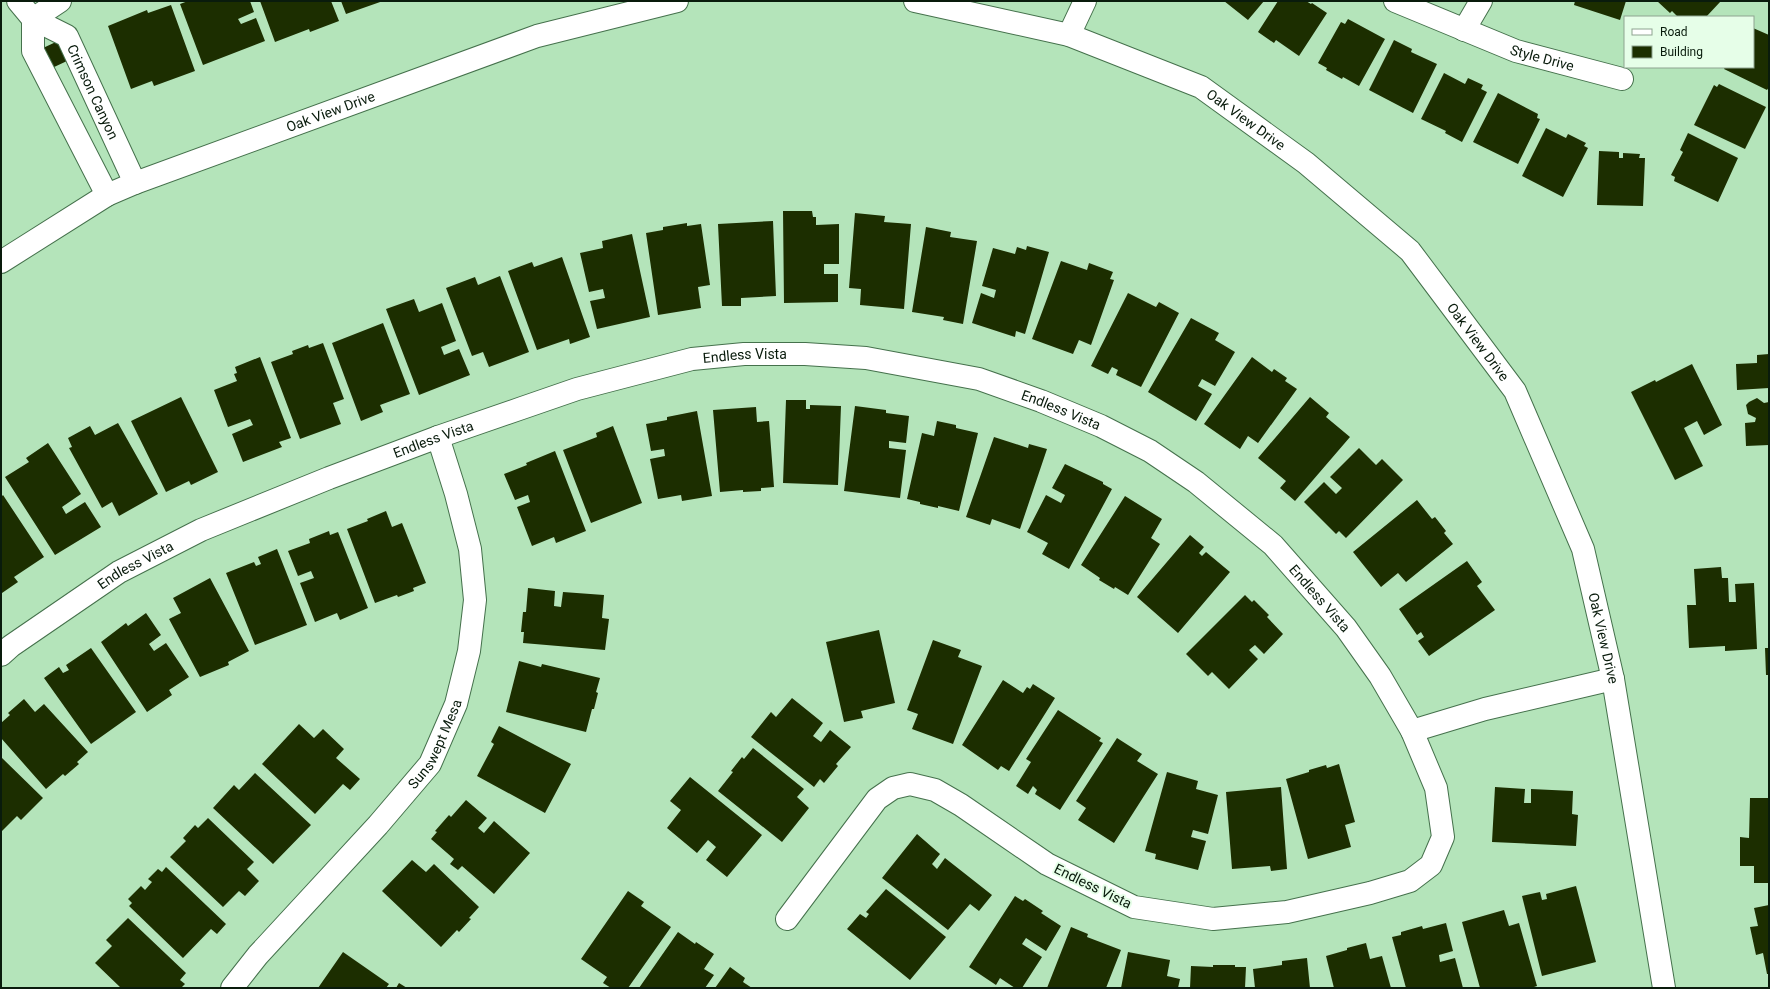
<svg xmlns="http://www.w3.org/2000/svg" width="1770" height="989" font-family="Roboto,sans-serif">
<rect width="100%" height="100%" fill="#b4e4ba"/>
<path fill="#1c2e00" d="M188 1H250L254 12 238 19 241 24 256 18 265 41 203 65 180 4Z
M260 1H331L339 21 310 32 309 29 275 42Z
M341 1H383L346 14Z
M1224 1H1264L1248 20Z
M1278 1H1306L1311 4 1312 3 1327 13 1299 56 1276 40 1274 43 1258 32Z
M1575 1H1626L1620 20 1574 5Z
M1657 1H1721L1706 17H1675L1677 16 1672 11 1670 13Z
M171 5 195 71 154 86 152 81 131 89 108 26 147 10 148 13Z
M1348 19 1385 39 1359 86 1343 77 1342 79 1326 70 1327 68 1318 63 1341 22 1345 24Z
M1753 28 1769 35V87L1767 90 1724 69 1725 67H1753Z
M1394 40 1412 49 1411 52 1437 64 1413 113 1369 90Z
M58 41 67 61 52 68 43 48Z
M1444 73 1465 84 1468 78 1483 85 1481 89 1487 92 1462 142 1445 133 1446 131 1421 119Z
M1719 84 1766 107 1745 149 1694 125 1714 85 1717 87Z
M1498 93 1538 114 1537 118 1540 119 1518 164 1473 142Z
M1546 128 1566 138 1568 134 1586 143 1584 146 1588 148 1563 197 1522 176Z
M1688 133 1738 158 1718 202 1674 181 1675 177 1671 175 1683 152 1680 150Z
M1599 151 1619 152V158H1623V153L1640 154 1639 158H1645L1643 206 1597 205Z
M783 211H812L813 217H816V225L839 224V264H824V274H838V302L784 303Z
M855 213 885 216 884 222 911 224 904 309 860 305 861 289 849 288Z
M773 221 776 296 741 298V306H722L718 224Z
M687 223V226L701 224 710 285 698 287 701 308 658 315 646 233 663 230V227Z
M926 227 951 232 950 237 977 241 963 324 943 320 944 317 912 312Z
M632 234 650 317 597 329 590 301 605 298 603 289 589 292 580 253 603 248 602 241Z
M1027 246 1049 252 1025 334 1016 331 1015 337 972 323 981 293 994 298 996 290 982 286 993 248 1015 254 1017 247 1026 250Z
M562 257 590 337 570 344 569 339 537 350 508 271 532 262 534 267Z
M1061 261 1087 270 1089 263 1113 272 1110 279 1114 280 1091 345 1079 340 1073 354 1032 339Z
M500 276 529 352 489 367 483 352 472 356 446 288 475 277 478 285Z
M1128 293 1156 307 1159 302 1179 313 1141 387 1116 375 1118 370 1112 367 1108 374 1091 366Z
M414 299 419 312 442 303 456 341 441 347 444 355 459 349 470 375 419 395 386 309Z
M1191 318 1219 333 1215 340 1235 352 1215 386 1202 379 1198 386 1212 394 1196 421 1148 392Z
M383 323 410 394 380 405 383 412 361 421 332 343Z
M323 343 344 399 333 403 341 424 300 439 271 362 293 354 292 351 308 345 309 348Z
M1769 354V388L1737 390 1736 364 1757 363V355Z
M260 357 291 438 279 442 282 447 243 462 232 434 253 425 250 419 228 427 214 390 237 381 234 374 237 373 235 367Z
M1252 357 1272 372 1274 369 1287 378 1285 381 1297 389 1258 443 1248 436 1240 449 1204 424Z
M1692 364 1722 425 1704 435 1697 421 1684 428 1703 466 1675 480 1631 392 1655 380 1656 382Z
M181 397 218 472 191 485 189 481 166 492 131 421Z
M1310 397 1329 413 1326 417 1350 437 1295 501 1280 488 1286 481 1258 458Z
M1757 398 1764 403 1769 402V445L1746 446 1745 423 1755 422 1756 418 1748 414 1746 405 1749 402Z
M786 400H806V409H810V405L841 406 838 485 783 483Z
M855 406 886 410V413L909 416 906 443 889 441V448L906 450 900 498 844 491Z
M756 407 757 422 769 421 774 487 761 488V491L743 492V490L720 492 713 410Z
M697 411 712 496 682 501 681 495 658 499 650 459 665 456 664 449 651 451 646 424 667 420V417Z
M937 421 956 425V428L978 433 959 511 938 506V508L920 504V502L907 499 922 433 934 436Z
M118 423 158 494 119 516 112 502 102 508 69 448 72 447 68 438 90 426 95 435Z
M613 426 642 503 591 523 563 450 597 437 596 433Z
M994 437 1028 448 1029 444 1047 449 1020 529 992 519 990 525 966 517Z
M48 443 81 494 62 507 66 514 85 502 101 527 55 555 5 477 29 462 26 458Z
M1359 448 1376 465 1382 459 1403 480 1346 538 1339 531 1336 534 1304 502 1324 482 1336 494 1342 488 1330 477Z
M555 451 586 531 556 543 554 537 532 546 517 507 530 502 528 495 515 500 504 474 527 465 526 463Z
M1065 464 1103 482V484L1112 489 1069 569 1042 554 1048 543 1027 532 1046 495 1061 503 1065 495 1052 488Z
M3 495 44 557 14 577 18 582 2 593 1 497Z
M1125 496 1162 519 1151 538 1160 544 1128 595 1115 587 1114 589 1099 580 1100 578 1081 565Z
M1417 500 1432 519 1435 517 1446 531 1444 533 1453 544 1406 582 1398 573 1381 587 1353 552Z
M386 511 392 527 402 523 426 583 413 588 414 591 398 597 397 595 375 603 347 529 368 521 367 519Z
M329 531 330 535 338 532 368 608 340 620 337 613 315 622 300 583 314 578 311 571 298 576 288 551 310 543 309 539Z
M1190 535 1204 547 1199 553 1202 556 1206 552 1230 572 1178 633 1137 597Z
M277 549 307 625 255 645 226 573 254 562 256 566 261 564 258 557Z
M1467 561 1482 582 1477 586 1495 610 1429 656 1418 641 1424 637 1421 632 1417 635 1399 609Z
M1721 567 1722 578H1728L1729 602H1736L1735 584 1754 583 1757 649 1725 651V646L1689 648 1687 605H1696L1694 569Z
M210 578 249 651 228 662 229 665 200 677 169 619 181 613 173 598Z
M528 588 555 591 554 606 561 607 563 592 604 595 602 618 609 619 605 650 523 643 524 632H521L523 612H526Z
M1245 595 1252 602 1254 600 1269 615 1267 617 1283 634 1264 654 1255 645 1249 650 1258 659 1229 689 1212 672 1208 676 1186 654Z
M146 613 161 635 149 644 154 651 166 643 189 677 169 690 172 695 147 712 101 642 126 623 128 626Z
M879 630 895 703 861 711 863 718 844 722 826 642Z
M933 640 961 650 958 657 982 666 953 744 912 729 918 714 907 710Z
M91 648 136 712 91 744 44 678 59 667 63 673 69 670 66 665Z
M1765 648H1769V675H1766Z
M519 661 541 667 542 664 600 678 596 692 598 693 594 709H592L586 732 506 712Z
M1003 680 1023 693 1027 687 1030 689 1033 684 1055 698 1009 771 1001 766 998 770 962 745Z
M792 698 823 723 813 736 821 742 830 730 851 747 836 764 838 766 824 783 820 779 814 787 751 737 771 712 776 717Z
M24 699 35 712 44 704 88 752 77 762 79 764 65 776 63 774 46 789 1 738V723L10 715 8 713Z
M1058 710 1101 738 1099 741 1103 743 1060 810 1035 794 1037 790 1033 786 1028 794 1016 786 1031 762 1026 759Z
M299 724 314 738 323 729 344 749 336 758 360 779 350 790 343 784 315 814 262 764Z
M499 726 571 764 545 813 477 776 494 744 491 742Z
M1117 738 1142 754 1137 761 1158 774 1114 843 1078 820 1086 808 1076 801Z
M753 748 804 789 797 797 809 808 782 842 718 791 733 772 731 771 742 757 744 759Z
M1 757 43 798 21 820 17 816 1 832Z
M1339 764 1355 822 1345 825 1351 847 1308 859 1286 779 1309 772V770L1326 765 1327 768Z
M1167 772 1198 781 1196 789 1218 795 1208 834 1193 830 1191 837 1206 841 1198 870 1155 859 1156 854 1145 851Z
M255 773 311 825 273 864 213 808 234 785 239 790Z
M690 777 762 835 727 877 706 860 716 847 708 840 697 853 667 828 681 810 670 801Z
M1281 787 1287 869 1271 871 1270 866 1232 869 1226 792Z
M1495 787 1525 789 1524 803H1531V789L1573 791 1572 814 1578 815 1576 846 1492 842Z
M1750 798H1769V883H1754V866H1740V837L1749 838Z
M466 800 487 818 478 828 484 833 494 821 530 853 494 894 462 866 458 870 450 864 454 859 431 839 437 832 435 831 449 815 451 817Z
M208 818 254 862 247 869 259 881 245 896 239 891 223 907 170 857 186 841 183 838 195 825 198 828Z
M917 834 940 854 932 864 937 869 945 858 992 895 979 911 970 904 948 930 882 878Z
M412 860 426 872 434 864 479 907 469 918 471 919 459 932 457 930 441 947 382 891Z
M166 867 226 924 217 934 211 929 183 958 129 906 132 903 128 899 141 886 145 890 152 882 148 879 158 869 162 872Z
M1576 886 1596 962 1542 976 1522 896 1540 892 1542 900 1547 899 1546 894Z
M886 889 946 937 910 980 847 929 860 914 866 918 869 914 866 912Z
M628 891 644 902 641 906 671 927 628 988H611L603 983 607 977 581 959Z
M1015 896 1023 901 1025 899 1043 911 1041 913 1061 926 1046 951 1026 938 1022 944 1042 957 1022 988H1015L1000 978 996 985 969 967Z
M1769 905V974H1767L1763 953 1756 955 1750 927 1758 926 1754 908Z
M1504 910 1509 926 1519 923 1537 986 1531 988H1480L1462 922Z
M128 918 186 973 180 980 185 984 181 988H121L95 963 112 946 106 940Z
M1446 923 1453 951 1439 955 1440 962 1455 958 1463 988H1406L1392 937 1401 935V932L1422 926 1423 929Z
M1071 927 1088 934 1087 937 1121 950 1106 988H1047Z
M678 932 695 944 696 942 714 954 704 969 714 975 705 988H639Z
M1366 943 1370 959 1382 956 1391 988H1334L1326 956 1347 950V948Z
M343 952 389 984 386 988H318Z
M1128 952 1170 960 1167 976 1180 979 1178 988H1121Z
M1307 958 1310 988H1255L1253 969 1282 965V961Z
M1213 965H1235V967H1246L1245 988H1190L1191 966 1213 967Z
M730 967 745 978 743 982 752 988H715Z
M399 983 407 988H396Z"/>
<g fill="none" stroke-linecap="round" stroke-linejoin="round">
<g stroke="#45714c" stroke-width="24">
<g id="minor">
<path id="s1" d="M18 1 33 19 67 36 135 183"/>
<path id="s2" d="M915 1 1069 35 1201 87 1306 163 1410 251 1515 391 1583 549 1613 679 1664 988"/>
<path id="s3" d="M1395 1 1516 51 1622 79"/>
<path d="M33 19V51L107 195"/>
<path d="M33 19 60 1"/>
<path d="M1464 30 1481 1"/>
<path d="M1069 35 1085 1"/>
<path id="s4" d="M1 262 107 195 135 183 537 36 677 1"/>
<path id="s5" d="M1 655 11 646 119 572 201 530 329 478 438 437 522 408 577 389 692 359 744 354H805L866 358 979 379 1041 401 1101 426 1150 451 1196 482 1273 545 1346 628 1380 676 1412 731 1436 788 1443 837 1431 865 1410 881 1370 893 1287 912 1213 919 1134 907 1047 864 961 805 935 790 910 784 893 788 877 799 787 919"/>
<path d="M1412 731 1485 709 1613 679"/>
<path id="s6" d="M232 988 258 955 378 825 430 764 456 704 469 651 475 600 470 549 456 494 438 437"/>
</g>
</g>
<use href="#minor" stroke="#fff" stroke-width="22"/>
</g>
<g text-anchor="middle" dominant-baseline="central" stroke-width="4" stroke-linejoin="round" paint-order="stroke">
<g font-size="14" fill="#091b0c" stroke="#e6fee8">
<text stroke="none"><textPath href="#s3" startOffset="158">Style Drive</textPath></text>
<text stroke="none"><textPath href="#s1" startOffset="123">Crimson Canyon</textPath></text>
<text stroke="none"><textPath href="#s4" startOffset="364">Oak View Drive</textPath></text>
<text stroke="none"><textPath href="#s2" startOffset="355">Oak View Drive</textPath></text>
<text stroke="none"><textPath href="#s2" startOffset="679">Oak View Drive</textPath></text>
<text stroke="none"><textPath href="#s5" startOffset="810">Endless Vista</textPath></text>
<text stroke="none"><textPath href="#s5" startOffset="1134">Endless Vista</textPath></text>
<text stroke="none"><textPath href="#s5" startOffset="486">Endless Vista</textPath></text>
<text stroke="none"><textPath href="#s5" startOffset="162">Endless Vista</textPath></text>
<text stroke="none"><textPath href="#s5" startOffset="1458">Endless Vista</textPath></text>
<text stroke="none"><textPath href="#s2" startOffset="1004">Oak View Drive</textPath></text>
<text stroke="none"><textPath href="#s6" startOffset="319">Sunswept Mesa</textPath></text>
<text transform="translate(1093 886) rotate(26)">Endless Vista</text>
</g>
</g>
<rect width="1770" height="989" fill="none" stroke="#091b0c" stroke-width="4"/>
<rect x="1624" y="16" width="130" height="52" fill="#e6fee8" stroke="#8ea390"/>
<rect x="1632" y="29" width="20" height="6" fill="#ffffff" stroke="#8ea390"/>
<text x="1660" y="36" font-size="12" fill="#091b0c">Road</text>
<rect x="1632" y="46" width="20" height="12" fill="#1c2e00" stroke="#8ea390"/>
<text x="1660" y="56" font-size="12" fill="#091b0c">Building</text>
</svg>
